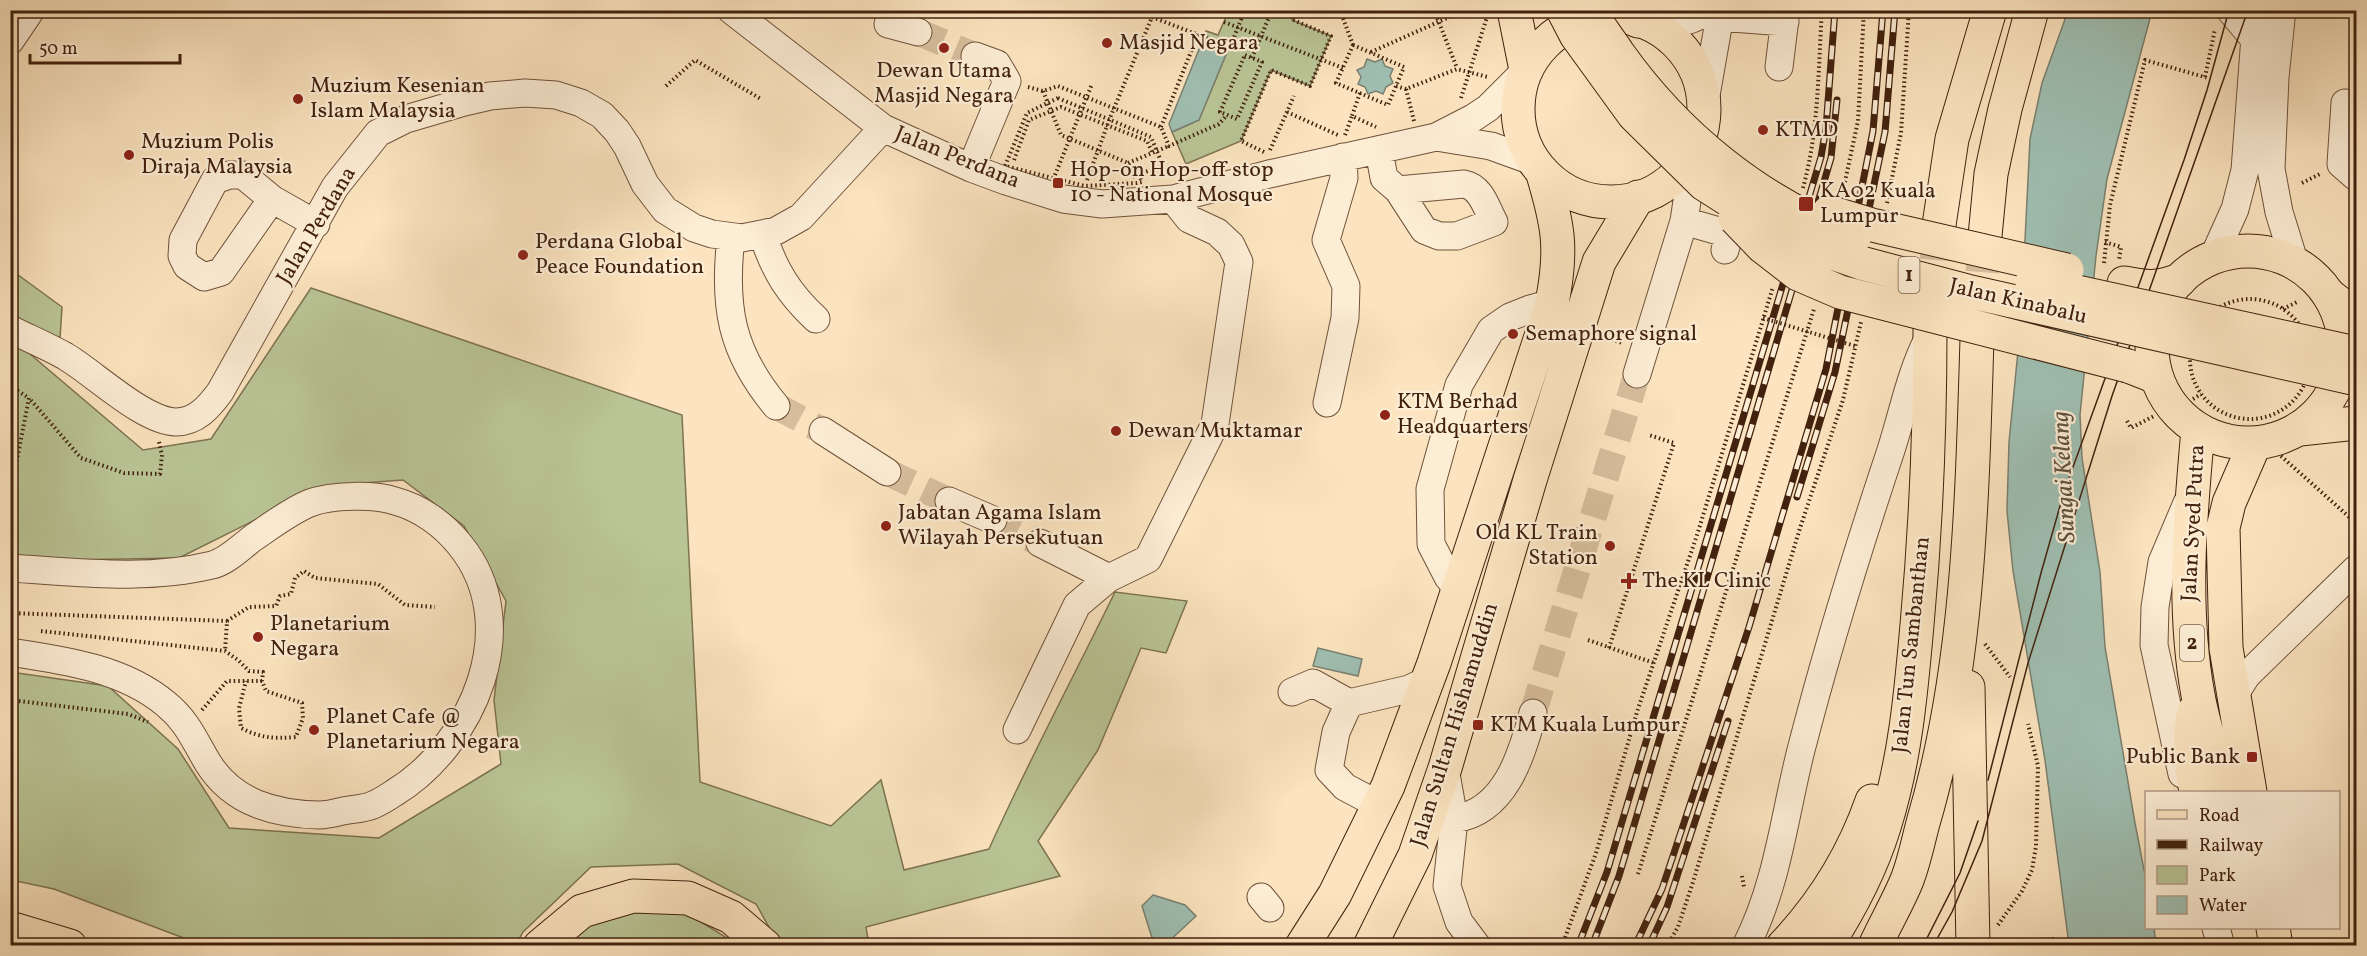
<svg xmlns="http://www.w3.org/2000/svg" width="2367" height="956" font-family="Vollkorn,serif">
<rect width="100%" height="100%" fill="#fbe4bf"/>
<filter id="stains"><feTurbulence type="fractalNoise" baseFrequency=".00333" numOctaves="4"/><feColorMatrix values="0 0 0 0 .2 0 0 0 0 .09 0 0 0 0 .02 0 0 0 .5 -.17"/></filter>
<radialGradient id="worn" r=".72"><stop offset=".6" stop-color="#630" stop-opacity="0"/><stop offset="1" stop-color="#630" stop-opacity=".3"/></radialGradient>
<path fill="#bac596" stroke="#7e7352" stroke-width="1.5" d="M1229 10 1295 11 1292 20 1331 36 1310 86 1271 70 1241 141 1186 164 1172 132 1199 120 1227 52 1202 41 1206 31 1218 35Z
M10 269 62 307 60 338 11 317Z
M311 288 682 415 700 782 831 826 881 780 904 870 989 849C1028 762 1073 678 1115 592L1187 601 1166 653 1141 648 1098 750 1038 841 1060 876 866 927 869 945H779L756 904 678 864 591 867 523 932 516 945H202L54 889 11 880V672L108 686 178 749 229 828 379 838 501 764 494 700 506 601 464 526 403 480 323 486 179 558 11 561 10 342 17 343 143 450 211 439Z
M616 908H679L735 943 737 945 560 946 568 933Z"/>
<path fill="#9fbfb2" stroke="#7a8070" stroke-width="1.5" d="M2068 11H2152L2107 179 2096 256 2080 415 2082 458 2100 572 2105 647 2135 823 2146 880V928H2154L2156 945H2069L2045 760 2013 571 2007 511 2009 442 2021 321 2030 139 2042 83Z
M1202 42 1227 52 1199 120 1172 132 1169 124Z
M1367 59 1375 62 1382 59 1385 66 1393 69 1390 76 1393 83 1386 87 1383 94 1376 91 1368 94 1365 87 1358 84 1361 77 1357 70 1364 67Z
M1318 648 1362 659 1358 676 1313 666Z
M1153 895 1185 905 1196 916 1165 945H1157L1153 941 1142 906Z"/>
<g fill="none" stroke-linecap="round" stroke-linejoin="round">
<path stroke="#d6bd9c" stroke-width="27" stroke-dasharray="27 14" stroke-linecap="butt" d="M918 32 975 56
M776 406 823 431
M887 472 949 501
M993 520 1040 543
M1533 713 1637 374"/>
<path stroke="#d6bd9c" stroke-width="33" stroke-dasharray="33 16" stroke-linecap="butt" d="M1932 309 1939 225
M1978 321 1985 236"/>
<g stroke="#70523a" stroke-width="29">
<path id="minor" d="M731 10 883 128 971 168 1006 181 1063 199 1102 204 1173 199 1269 174 1436 137 1473 118 1488 108 1526 70
M2230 10 2255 40
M2282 10 2275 77 2271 169 2279 212 2295 264
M1719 17 1785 22
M888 24 918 32
M1654 27C1672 24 1692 23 1707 10
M10 41 31 10
M1779 67 1786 10
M1705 101 1721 10
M2345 103 2341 164 2356 177
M1436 137 1491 146 1535 162
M1379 150 1384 178 1398 190 1424 230 1439 236H1457L1494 222C1486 207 1481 187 1464 184L1398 190
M971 168 1007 81 997 64 975 56
M272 199 221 272 204 277 187 266 182 256 183 240 215 180 229 175H243L272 199 316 224
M1684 221 1729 234
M763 235C774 270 789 294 816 319
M731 237C723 307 731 352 776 406
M1725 250 1739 199
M2213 258 2235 209 2245 170 2257 10
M10 329C28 338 47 346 65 356 94 373 143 421 176 422 196 422 209 407 220 392L335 187 378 133 406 119 464 102 490 96 525 93 556 95 581 103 602 115 617 131 627 146 645 184 665 210 694 228 712 234 742 238 776 231 801 217 883 128
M1637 374 1684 221 1694 155
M1327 403 1345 318 1346 286 1326 240 1344 178 1343 157
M823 431 887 472
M949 501 993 520
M1040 543 1109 578
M10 568C77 572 147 581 212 565 226 562 241 547 253 538 271 526 290 511 310 503 331 495 374 494 395 501 421 508 444 525 460 545 525 625 473 745 394 793 388 797 380 802 373 805 364 809 353 809 343 811 335 813 327 815 319 815 275 814 233 803 208 763 194 740 188 722 166 704 123 668 63 660 10 652
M1458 590 1448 577 1431 544 1430 489 1459 385 1491 330 1510 317 1530 309 1552 303
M1292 692 1313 683 1349 703
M2233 697 2247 675 2356 569
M1017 730 1077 605 1109 578 1148 559 1215 424 1239 262 1231 245 1217 232 1189 219 1173 199
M1445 768 1454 819 1447 886 1459 922 1477 946
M2182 774 2154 645 2155 607 2162 562 2187 503
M1379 805 1345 787 1329 770 1336 732 1349 703 1409 689 1428 680
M1454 819C1505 812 1522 755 1533 713
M1261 897 1270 908
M2216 928 2221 946
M1746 946C1778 883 1784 817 1801 750 1827 649 1858 549 1891 450 1903 413 1910 374 1928 339"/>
</g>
<g stroke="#42210e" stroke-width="35">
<path id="major" d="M1518 109a93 93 0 1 1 186 0a93 93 0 1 1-186 0Z
M1939 225 1952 139 1990 10
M1985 236 1991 174 2005 109 2032 10
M2152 347a96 96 0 1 1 192 0a96 96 0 1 1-192 0Z
M2198 430C2190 517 2182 608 2198 695 2204 728 2215 760 2223 792
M1968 687 1973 946
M2194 711C2188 739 2191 764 2196 792
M2250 792 2226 648 2223 528 2229 503 2255 443
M10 928 70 946
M2273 928 2276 946
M540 946 582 911 633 896 688 898 731 917 765 946
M1302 946 1335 894 1388 786 1434 663 1552 303C1563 248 1558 224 1542 171
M1370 946 1415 855 1445 768 1530 480 1599 262 1638 197
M1783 946C1822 905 1853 855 1872 801
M1826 946C1850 909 1871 869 1884 827 1905 761 1911 693 1917 625 1926 527 1930 427 1930 329
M1875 946C1885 924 1898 902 1907 880 1914 862 1918 842 1923 823 1969 667 1972 501 1977 339"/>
</g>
<g stroke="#42210e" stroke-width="35">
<path id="highway" d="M1514 10 1526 70
M1629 10 1638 21
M2124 283C2148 288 2157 288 2180 280
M2329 295 2356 316
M2128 366 2156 377
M2300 429 2356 423"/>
</g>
<path stroke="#42210e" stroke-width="4" stroke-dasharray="1.5 3" stroke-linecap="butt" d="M1281 10H1283
M1340 10 1353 45
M1434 10 1457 68
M1224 22 1343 68
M1353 45 1404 67 1388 105 1336 83Z
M1371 52 1465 10
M1245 55 1262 62 1237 119 1220 112Z
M1252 58 1272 10
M2205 77 2215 29
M666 86 695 60 761 99
M1396 86 1406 89 1457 69 1488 77
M1028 87 1043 91 1058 86 1161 127 1169 146 1219 124 1227 115
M1406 89 1414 121
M1043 91 1061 135 1128 163 1135 178
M1360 93 1352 116 1376 127
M1058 98 1151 137 1163 166 1139 174 1142 182 1137 183 1085 186 1005 166 1027 113Z
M1461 98 1488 14
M1287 112 1338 135
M1161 127 1198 34
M1345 135 1352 116
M1270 150 1294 96
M1264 152 1241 141 1271 70 1310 86 1331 36 1291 19 1295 10
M1014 160 1029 120 1061 107 1147 141 1152 152
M1128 163 1169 146
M1055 175 1092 84
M1087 180 1110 118 1152 17 1230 47 1245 10
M2302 183 2320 174
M1803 188C1819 130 1818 70 1822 10
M1843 191 1858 121 1864 10
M1887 203 1901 133 1909 10
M2105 242 2121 247 2119 260
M2104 263 2110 205 2145 60 2208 78
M2190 359a60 60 0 1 1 120 0a60 60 0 1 1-120 0Z
M2283 309 2297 302
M1607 338 1623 343
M10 386 29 398
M2193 399 2201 394
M2127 421 2131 428 2154 416
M2281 456 2356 523
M10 476 14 475 29 398 81 458 124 473 160 474 162 455 159 442
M10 613 227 621 225 651
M227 621 249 607 276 606 280 596 291 594 295 578 304 571 315 578 378 584 405 605 435 607
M41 631 225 651 238 660 249 671 263 672 262 681 266 691 302 703 303 718 296 737C274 739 261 738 241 728L239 708 246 681
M1588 640 1654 663
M1985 644 2010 677
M1609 648 1674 443 1649 435
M10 700 128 714 148 722
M202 710 227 681H262
M1638 874 1814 309
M1742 876 1744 887
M1998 925 2022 891 2032 870 2036 846 2038 766 2028 724
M1998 943 2053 939 2054 946
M1562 946 1596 853 1637 712 1698 532 1773 287
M1667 946 1678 927 1693 882 1800 528 1843 400 1861 322"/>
<use href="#minor" stroke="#fcedd5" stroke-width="27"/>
<use href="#major" stroke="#fbe4bf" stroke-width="33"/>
<use href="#highway" stroke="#fbe4bf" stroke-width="33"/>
<path stroke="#42210e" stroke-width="1.5" d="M1988 780 2041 573 2064 492 2184 160 2207 90 2229 10
M1923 946 1960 873 1978 821
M1933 946 1952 912 1982 841 2028 663 2112 396 2248 10"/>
<g stroke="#42210e" stroke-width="7">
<path id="rail" d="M1797 497 1835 372 1885 132 1895 10
M1578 946 1607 872 1821 157 1826 128 1835 10
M1592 946 1619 876 1831 158 1837 100
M1635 946 1662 889 1749 627 1826 369 1873 131 1883 10
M1649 946 1667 907 1728 721"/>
</g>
<use href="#rail" stroke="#fcedd5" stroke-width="4.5" stroke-dasharray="14" stroke-linecap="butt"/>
<g stroke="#42210e" stroke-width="35" stroke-linecap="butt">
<path id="highway-bridge" d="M1563 10 1576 35 1634 115 1704 184 1770 226 1815 247 1861 263 1967 291 2356 379
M1590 10C1597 25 1609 39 1618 53 1676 135 1759 203 1854 238
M1829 212 1872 225 2067 270
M1735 218 1763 247 1798 274 1840 292 2128 366
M2032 282 2356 353"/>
</g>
<path stroke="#42210e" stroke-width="4" stroke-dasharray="1.5 3" stroke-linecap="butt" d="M1763 318 1855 346"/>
<use href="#highway-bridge" stroke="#fbe4bf" stroke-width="33"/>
</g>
<g fill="#8f2418" stroke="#fcedd5" stroke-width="2">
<circle cx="1107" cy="43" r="6"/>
<circle cx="944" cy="48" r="6"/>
<circle cx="298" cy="99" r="6"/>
<circle cx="1763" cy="130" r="6"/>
<circle cx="129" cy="155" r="6"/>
<rect x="1052" y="177" width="12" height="12" rx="3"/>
<rect x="1798" y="196" width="16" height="16" rx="3"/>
<circle cx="523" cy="255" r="6"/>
<circle cx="1513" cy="334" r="6"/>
<circle cx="1385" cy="415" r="6"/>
<circle cx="1116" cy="431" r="6"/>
<circle cx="886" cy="526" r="6"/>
<circle cx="1610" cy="546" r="6"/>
<path d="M1626 572h6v6h6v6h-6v6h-6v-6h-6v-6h6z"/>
<circle cx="258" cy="637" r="6"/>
<rect x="1472" y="719" width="12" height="12" rx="3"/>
<circle cx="314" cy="730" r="6"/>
<rect x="2246" y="751" width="12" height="12" rx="3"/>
</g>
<g text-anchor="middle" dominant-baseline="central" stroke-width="4.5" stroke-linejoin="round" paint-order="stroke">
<g fill="#fcedd5" stroke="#7a5e4a" stroke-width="1.5">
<rect x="1898.5" y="257" width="21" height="36" rx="4.5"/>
<rect x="2180" y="625" width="24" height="36" rx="4.5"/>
</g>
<g font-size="21" font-weight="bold" fill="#42210e">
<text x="1909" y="275">1</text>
<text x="2192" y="643">2</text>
</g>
<g font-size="22" fill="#42210e" stroke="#fcedd5" text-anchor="start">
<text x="1119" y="43">Masjid Negara</text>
<text x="944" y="71" text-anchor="middle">Dewan Utama<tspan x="944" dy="25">Masjid Negara</tspan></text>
<text x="310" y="86">Muzium Kesenian<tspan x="310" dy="25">Islam Malaysia</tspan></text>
<text x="1775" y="130">KTMD</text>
<text x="141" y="142">Muzium Polis<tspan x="141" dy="25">Diraja Malaysia</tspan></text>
<text x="1070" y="170">Hop-on Hop-off stop<tspan x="1070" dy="25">10 - National Mosque</tspan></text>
<text x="1820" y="191">KA02 Kuala<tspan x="1820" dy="25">Lumpur</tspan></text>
<text x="535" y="242">Perdana Global<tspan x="535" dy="25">Peace Foundation</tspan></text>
<text x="1525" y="334">Semaphore signal</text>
<text x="1397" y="402">KTM Berhad<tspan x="1397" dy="25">Headquarters</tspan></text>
<text x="1128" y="431">Dewan Muktamar</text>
<text x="898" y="513">Jabatan Agama Islam<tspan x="898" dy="25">Wilayah Persekutuan</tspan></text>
<text x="1598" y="533" text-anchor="end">Old KL Train<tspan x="1598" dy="25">Station</tspan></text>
<text x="1642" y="581">The KL Clinic</text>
<text x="270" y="624">Planetarium<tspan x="270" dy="25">Negara</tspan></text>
<text x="326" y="717">Planet Cafe @<tspan x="326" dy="25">Planetarium Negara</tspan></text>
<text x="1490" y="725">KTM Kuala Lumpur</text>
<text x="2240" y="757" text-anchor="end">Public Bank</text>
</g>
<g font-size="22" fill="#42210e" stroke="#fcedd5">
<text transform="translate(957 158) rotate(22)">Jalan Perdana</text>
<text transform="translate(317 226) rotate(-59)">Jalan Perdana</text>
<text transform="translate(2018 302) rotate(13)">Jalan Kinabalu</text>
<text transform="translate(2194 523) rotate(-87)">Jalan Syed Putra</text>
<text transform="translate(1912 645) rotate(-84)">Jalan Tun Sambanthan</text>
<text transform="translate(1455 725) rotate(-73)">Jalan Sultan Hishamuddin</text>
</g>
<g font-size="24" font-style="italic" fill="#5e503f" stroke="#fcedd5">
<text transform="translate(2065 477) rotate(-93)">Sungai Kelang</text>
</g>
</g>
<rect width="2367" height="956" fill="none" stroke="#fbe4bf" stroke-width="36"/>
<rect x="12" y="12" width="2343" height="932" fill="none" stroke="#42210e" stroke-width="3"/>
<rect x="18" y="18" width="2331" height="920" fill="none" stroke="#42210e" stroke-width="1.5"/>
<rect x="2145" y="791" width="195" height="138" fill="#fcedd5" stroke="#b29b85" stroke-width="1.5"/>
<rect x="2157" y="810" width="30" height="9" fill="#fbe4bf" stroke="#b29b85" stroke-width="1.5"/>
<text x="2199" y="821" font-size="18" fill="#42210e">Road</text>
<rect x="2157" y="840" width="30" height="9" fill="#42210e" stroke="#b29b85" stroke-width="1.5"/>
<text x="2199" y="851" font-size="18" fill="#42210e">Railway</text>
<rect x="2157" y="866" width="30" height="18" fill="#bac596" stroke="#b29b85" stroke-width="1.5"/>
<text x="2199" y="881" font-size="18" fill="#42210e">Park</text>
<rect x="2157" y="896" width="30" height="18" fill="#9fbfb2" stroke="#b29b85" stroke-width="1.5"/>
<text x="2199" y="911" font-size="18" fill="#42210e">Water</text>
<path d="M30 54v9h150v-9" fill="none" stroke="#42210e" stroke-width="3"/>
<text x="39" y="54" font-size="18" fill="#42210e" stroke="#fcedd5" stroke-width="4.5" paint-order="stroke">50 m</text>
<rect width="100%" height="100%" filter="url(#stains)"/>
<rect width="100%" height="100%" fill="url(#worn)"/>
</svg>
